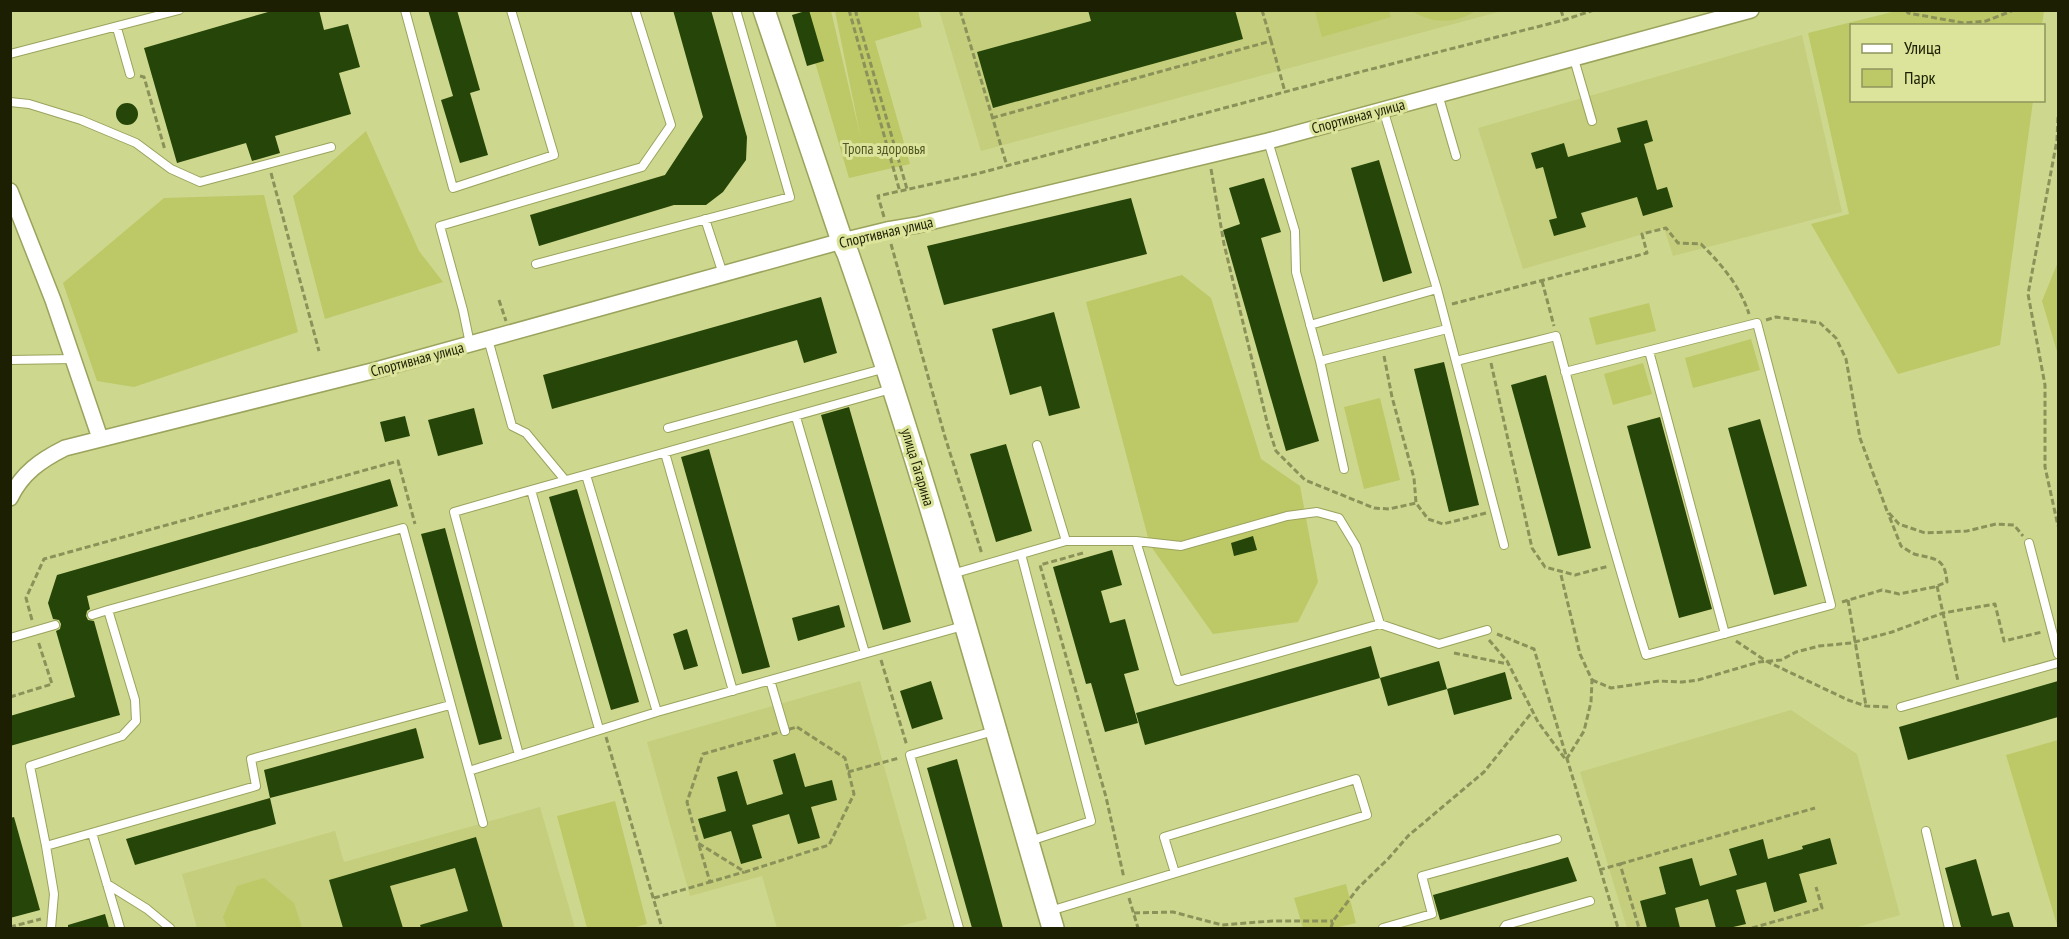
<svg xmlns="http://www.w3.org/2000/svg" width="2069" height="939" font-family="'PT Sans Narrow',sans-serif">
<rect width="100%" height="100%" fill="#ced78e"/>
<path fill="#c4ce7d" d="M939 10 1502 11 981 151Z
M1802 35 1842 212 1673 256 1664 228 1523 269 1478 128Z
M860 681 927 919 893 928H777L762 876 690 896 647 742Z
M1791 710 1857 754 1900 915 1854 928H1627L1580 772Z
M540 807 575 928H197L182 874 335 831 344 862Z"/>
<path fill="#bdc867" d="M800 11H831L861 139 835 11H918L922 27 875 41 910 164 849 178Z
M1315 11H1389L1391 17 1322 37Z
M1412 11H1476C1454 24 1433 24 1412 11Z
M1896 11H2044L2042 25 1852 26V100L2033 101 2000 345 1898 374 1811 224 1849 214 1808 33Z
M366 131 419 251 443 282 325 319 293 196Z
M264 195 298 332 134 387 97 381 63 283 164 198Z
M2058 262V355L2042 301Z
M1182 275 1211 298 1261 459 1300 486 1318 582 1298 622 1213 634 1150 545 1086 302Z
M1649 303 1656 331 1596 345 1589 318Z
M1751 339 1760 370 1693 388 1685 358Z
M1643 363 1652 394 1613 405 1604 374Z
M1380 398 1400 480 1364 489 1344 407Z
M2058 740V928L2006 755Z
M615 801 647 924 632 928H587L557 816Z
M264 878 294 903 302 928H227L223 917 237 886Z
M1346 884 1356 923 1335 928H1303L1294 898Z"/>
<path fill="#254608" d="M275 10H319L324 30 348 24 360 67 339 73 351 114 275 136 280 153 252 161 246 143 177 163 144 48Z
M428 10H457L480 90 470 93 488 155 460 163 441 100 453 96Z
M673 10H711L747 137 746 160 723 192 706 205H674L539 246 530 215 665 175 703 117Z
M809 10 824 61 807 66 792 15Z
M1088 10H1235L1243 39 993 108 977 52 1091 21Z
M116 114a11 11 0 1 1 22 0a11 11 0 1 1-22 0Z
M1647 120 1653 141 1644 144 1657 190 1667 187 1673 207 1643 216 1637 197 1581 213 1586 227 1554 236 1549 220 1557 218 1543 167 1536 169 1531 153 1564 143 1568 157 1621 142 1617 128Z
M1379 160 1412 273 1383 282 1351 168Z
M1264 178 1281 232 1261 238 1319 441 1286 451 1223 230 1240 224 1229 188Z
M1131 198 1147 254 944 305 927 246Z
M821 297 837 353 804 363 797 340 552 409 543 375Z
M1054 312 1080 408 1049 416 1041 386 1010 395 992 329Z
M1444 362 1479 505 1449 512 1414 369Z
M1546 375 1591 548 1558 556 1511 385Z
M849 407 911 622 883 630 821 415Z
M474 408 483 444 438 456 428 420Z
M405 416 410 436 385 442 380 422Z
M1660 417 1712 609 1679 618 1627 426Z
M1760 419 1807 586 1774 595 1728 428Z
M1006 444 1032 531 996 542 970 454Z
M709 449 770 667 742 674 681 457Z
M390 479 398 506 87 596 90 609 87 611 86 616 88 620 94 621 120 715 10 746V716L75 697 56 631 60 629 61 624 59 620 53 619 48 603 57 575Z
M577 489 639 702 611 710 549 497Z
M445 528 502 739 479 745 421 534Z
M1253 536 1257 550 1234 556 1231 543Z
M1112 550 1122 585 1101 591 1110 623 1125 619 1139 670 1124 674 1138 723 1105 732 1091 683 1086 684 1053 567Z
M839 605 845 627 798 641 792 618Z
M687 629 698 666 684 670 673 634Z
M1371 646 1380 678 1145 745 1136 713Z
M1439 661 1447 689 1388 706 1380 678Z
M1505 672 1512 699 1454 715 1447 689Z
M931 681 943 719 912 729 900 691Z
M2058 681V717L1908 760 1899 727Z
M416 728 424 758 270 798 264 770Z
M795 753 805 787 832 780 837 800 811 807 820 838 798 844 789 814 752 825 762 858 741 864 731 831 704 839 698 819 726 811 717 777 737 771 747 805 783 794 773 760Z
M957 759 1003 928H972L927 768Z
M270 798 276 824 135 865 126 839Z
M14 817 40 910 10 918V818Z
M476 837 503 928H421L420 925 468 911 455 868 390 886 403 928H343L329 880Z
M1830 838 1837 864 1799 874 1807 902 1774 912 1766 882 1736 890 1746 924 1729 928H1716L1708 899 1675 908 1680 928H1647L1640 901 1666 894 1659 867 1692 858 1700 886 1737 875 1729 849 1763 839 1768 859 1803 849 1802 846Z
M1568 857 1577 881 1440 920 1433 895Z
M1976 859 1992 916 2009 912 2014 928H1963L1961 927 1945 868Z
M105 914 109 928H68V925Z"/>
<g fill="none" stroke-linecap="round" stroke-linejoin="round">
<g stroke="#9ba35c" stroke-width="10">
<path id="lane" d="M405 10 453 188 554 155 511 10
M117 28 130 74
M10 54 179 10
M1574 59 1592 121
M1438 94 1456 156
M10 102 29 104 81 120 136 143 171 169 200 182 331 147
M1383 109 1437 289 1504 545
M1268 141 1295 231 1296 272 1320 361 1344 469
M705 219 723 274
M536 264 790 197 736 10
M1310 325 1437 289
M488 339 512 426 526 433 565 480
M470 344 463 310 440 226 642 167 671 125 635 10
M1649 351 1725 634
M10 360 74 359
M1320 361 1447 329
M1456 361 1556 336C1584 443 1613 550 1646 655L1831 605 1757 323 1565 372
M796 417 865 653
M668 428 886 368
M1037 445 1066 541
M665 453 733 691
M586 475 657 712
M1136 541 1178 681 1380 624
M2029 543 2058 654
M1021 554 1091 821 1030 841
M952 574 1066 541H1136L1181 546 1287 516 1317 512 1339 518 1356 546 1380 624 1439 644 1487 630
M92 615 108 610
M10 638 55 625
M770 680 785 731
M1901 707 2058 663
M599 729 531 490 891 389
M519 755 454 512 531 490
M469 771 657 712 963 626
M1926 831 1949 928
M92 833 120 928
M46 846 256 786 251 759 450 705
M107 884 147 909 170 928
M1050 911 1367 815 1356 779 1164 837 1175 873
M51 928 54 894 46 846 30 766 122 736 136 721 135 700 108 610 403 528 483 823
M959 928 910 755 994 731
M1383 928 1432 914 1422 876 1557 839
M1504 928 1506 925 1590 901"/>
</g>
<g stroke="#9ba35c" stroke-width="18">
<path id="street" d="M10 191 53 300 100 438
M10 498C22 473 41 460 65 448L376 370 842 241 887 230 917 225 1268 141 1751 10"/>
</g>
<g stroke="#9ba35c" stroke-width="24">
<path id="secondary" d="M764 10 842 241 848 254C926 476 987 703 1053 928"/>
</g>
<path stroke="#8b9259" stroke-width="3" stroke-dasharray="6 3" stroke-linecap="butt" d="M849 10 900 192
M857 10 856 13 907 189
M960 10 1007 166
M1262 10 1271 41
M1561 10 1564 20
M1906 10 1908 13 1964 23 1986 21 2014 10
M140 76 144 77 165 150
M2058 117 2057 140 2028 294 2045 385V467L2058 526
M992 118 1271 41 1285 92
M1211 169 1224 244 1268 426 1276 451 1305 480 1374 508 1389 509 1416 503
M271 173 319 351
M884 217 878 196 976 174 1356 73 1564 20 1594 10
M891 244 945 437 982 554
M1542 281 1554 326
M499 300 506 321
M1452 304 1647 253 1642 234 1666 228 1678 243 1701 244C1722 265 1740 286 1749 314
M1766 320 1776 317 1820 323 1836 338 1846 359 1860 438 1887 511 1899 524 1925 533 1967 531 1996 524 2014 525 2023 536
M1384 356 1392 397 1414 478 1416 503 1428 519 1443 524 1486 513
M1491 363 1532 548 1545 567 1575 575 1609 566
M1083 553 1040 565 1106 797 1124 878
M1937 586 1958 681
M1848 600 1866 706
M1842 602 1882 590 1899 594 1934 587 1947 582C1945 560 1938 559 1918 555 1912 554 1906 549 1901 546L1888 513
M32 620 26 598 44 559 398 461 415 524
M1497 634 1534 649 1618 928
M1489 640 1507 661 1538 722 1566 760 1584 731 1591 702 1592 680 1580 654 1560 571
M1736 641 1766 661 1848 700 1866 706 1891 707
M1454 653 1508 664
M881 660 907 746
M1592 680 1611 688 1659 681 1682 682 1698 680 1759 662 1781 660 1796 652 1819 646 1851 643 1892 632 1943 613 1995 604 2004 641 2042 632
M10 697 52 684 38 641
M797 727 845 758 854 794 829 845 745 872 698 843 687 802 703 754Z
M606 737 662 928
M848 772 899 758
M699 845 710 882 744 872
M1620 864 1815 808
M1599 870 1620 864 1639 928
M654 898 710 882
M1129 898 1138 928
M1134 913 1173 912 1222 925 1272 921H1333
M10 927 41 919
M1331 928 1333 921 1358 888 1388 859 1408 836 1484 772 1533 711
M1752 928 1822 908 1816 887"/>
<use href="#lane" stroke="#fff" stroke-width="8"/>
<use href="#street" stroke="#fff" stroke-width="15"/>
<use href="#secondary" stroke="#fff" stroke-width="21"/>
</g>
<g text-anchor="middle" dominant-baseline="central" stroke-width="6" stroke-linejoin="round" paint-order="stroke">
<g font-size="15" fill="#1c1f02" stroke="#dbe49a">
<text transform="translate(1358 116) rotate(-15)">Спортивная улица</text>
<text transform="translate(886 232) rotate(-13)">Спортивная улица</text>
<text transform="translate(417 359) rotate(-15)">Спортивная улица</text>
<text transform="translate(918 467) rotate(73)">улица Гагарина</text>
</g>
<g font-size="15" fill="#535827" stroke="#dbe49a">
<text x="884" y="148">Тропа здоровья</text>
</g>
</g>
<rect width="2069" height="939" fill="none" stroke="#1c1f02" stroke-width="24"/>
<rect x="1850" y="24" width="195" height="78" fill="#dbe49a" stroke="#8f955d" stroke-width="1.5"/>
<rect x="1862" y="44" width="30" height="9" fill="#ffffff" stroke="#8f955d" stroke-width="1.5"/>
<text x="1904" y="54" font-size="18" fill="#1c1f02">Улица</text>
<rect x="1862" y="69" width="30" height="18" fill="#bdc867" stroke="#8f955d" stroke-width="1.5"/>
<text x="1904" y="84" font-size="18" fill="#1c1f02">Парк</text>
</svg>
